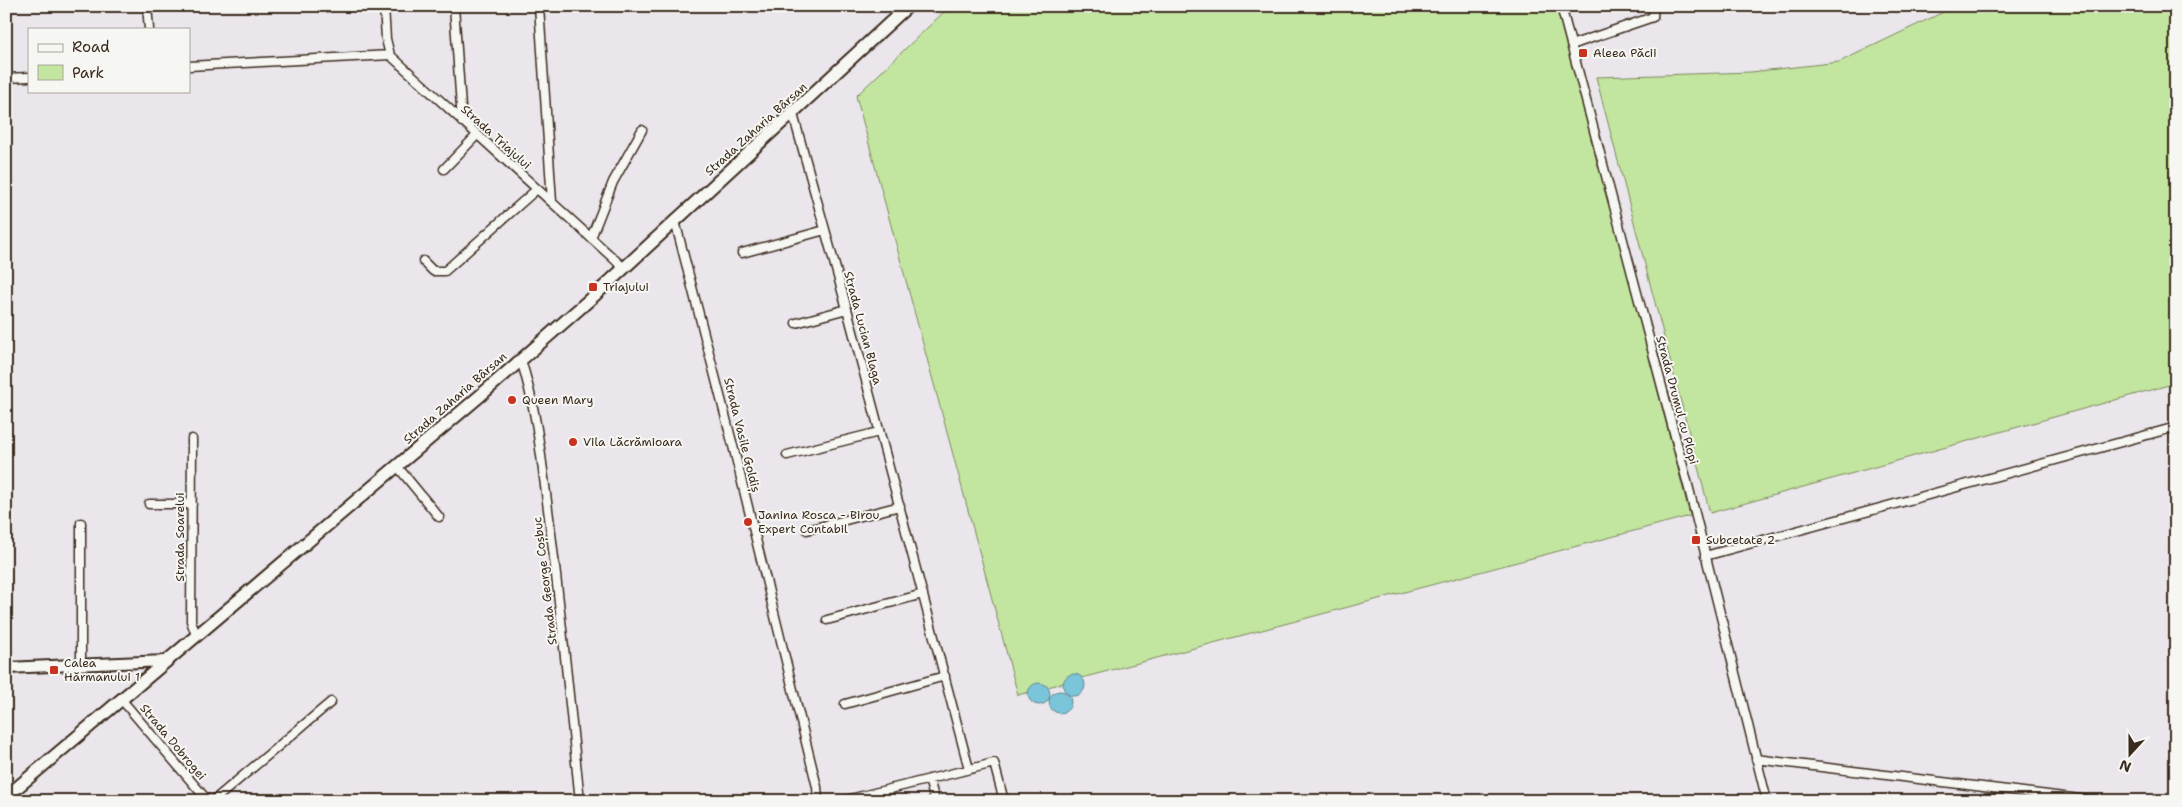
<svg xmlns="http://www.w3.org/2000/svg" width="2182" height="807" font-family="'Shantell Sans',sans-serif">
<rect width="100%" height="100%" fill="#eae6ec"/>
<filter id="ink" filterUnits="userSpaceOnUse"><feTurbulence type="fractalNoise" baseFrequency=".02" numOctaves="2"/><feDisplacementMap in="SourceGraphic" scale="10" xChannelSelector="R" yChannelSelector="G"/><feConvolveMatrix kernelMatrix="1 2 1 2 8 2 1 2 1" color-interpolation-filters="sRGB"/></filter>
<g filter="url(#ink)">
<path fill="#c2e59f" stroke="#7e885e" d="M950 6H1559L1690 516 1018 695 856 96Z
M1956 6H2176V383L1710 513 1596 77 1751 72 1839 62Z"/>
<path fill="#7ac5d9" stroke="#61878e" d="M1063 685a11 11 0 1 1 22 0a11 11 0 1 1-22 0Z
M1028 694a11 11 0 1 1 22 0a11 11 0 1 1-22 0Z
M1049 702a11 11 0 1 1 22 0a11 11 0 1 1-22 0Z"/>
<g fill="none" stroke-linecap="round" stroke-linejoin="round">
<g stroke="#3b2a1e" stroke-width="11">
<path id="minor" d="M147 6 149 29
M384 6 386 39 390 55 624 268
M454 6 462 122
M539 6 552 202
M1561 6 1689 489 1767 801
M1571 45 1647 19 1653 17 1654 6
M189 66 390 55
M6 78 29 77
M793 114 847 309 969 769
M444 169 477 135
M675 221 733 446 817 787 818 801
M591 238 613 182 642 130
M742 253 825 230
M423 261 433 271H445L537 189
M796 323 847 309
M521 360C537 410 542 464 549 517 561 611 570 706 580 801
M192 439 191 621 196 635
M787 455 879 432
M397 466 439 517
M149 504H192
M807 530 900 506
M1705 556 2176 427
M827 620 923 594
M81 664V523
M121 699 208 801
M845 704 945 676
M1756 759 2096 801
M929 779 935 801
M213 801 331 702
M842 801 994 763 1004 801"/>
</g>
<g stroke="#3b2a1e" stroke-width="14">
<path id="tertiary" d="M6 668 165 661"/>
</g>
<g stroke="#3b2a1e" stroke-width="15">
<path id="secondary" d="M6 797 481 395 596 294 908 6"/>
</g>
<use href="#minor" stroke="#f6f6f2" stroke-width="8"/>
<use href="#tertiary" stroke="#f6f6f2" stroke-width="10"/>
<use href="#secondary" stroke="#f6f6f2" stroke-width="11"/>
</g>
</g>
<g fill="#c8321e" stroke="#f6f6f2" stroke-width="2">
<rect x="1578" y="48" width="10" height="10" rx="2.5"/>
<rect x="588" y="282" width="10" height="10" rx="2.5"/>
<circle cx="512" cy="400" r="5"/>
<circle cx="573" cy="442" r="5"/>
<circle cx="748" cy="522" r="5"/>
<rect x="1691" y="535" width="10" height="10" rx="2.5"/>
<rect x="49" y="665" width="10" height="10" rx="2.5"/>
</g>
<g text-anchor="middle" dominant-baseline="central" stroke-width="4" stroke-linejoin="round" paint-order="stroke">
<g font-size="12" fill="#3b2a1e" stroke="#f6f6f2" text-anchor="start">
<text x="1593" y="53">Aleea Păcii</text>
<text x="603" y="287">Triajului</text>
<text x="522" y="400">Queen Mary</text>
<text x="583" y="442">Vila Lăcrămioara</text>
<text x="758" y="515">Janina Rosca - Birou<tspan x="758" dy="14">Expert Contabil</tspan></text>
<text x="1706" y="540">Subcetate 2</text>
<text x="64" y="663">Calea<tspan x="64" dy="14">Hărmanului 1</tspan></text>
</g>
<g font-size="12" fill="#3b2a1e" stroke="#f6f6f2">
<text transform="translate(756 129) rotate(-42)">Strada Zaharia Bârsan</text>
<text transform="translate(496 137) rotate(42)">Strada Triajului</text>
<text transform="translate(863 328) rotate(75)">Strada Lucian Blaga</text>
<text transform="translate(455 398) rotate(-41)">Strada Zaharia Bârsan</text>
<text transform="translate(1677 400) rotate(75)">Strada Drumul cu Plopi</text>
<text transform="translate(742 435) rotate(76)">Strada Vasile Goldiș</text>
<text transform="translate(180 537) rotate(-90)">Strada Soarelui</text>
<text transform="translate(545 581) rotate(-97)">Strada George Coșbuc</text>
<text transform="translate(173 742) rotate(50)">Strada Dobrogei</text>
</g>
</g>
<rect width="2182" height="807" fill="none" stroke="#f6f6f2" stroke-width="25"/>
<rect x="12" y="12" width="2157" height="782" fill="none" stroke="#3b2a1e" stroke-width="2" filter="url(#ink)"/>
<rect x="28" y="28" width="162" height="65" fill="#f6f6f2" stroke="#aba49d"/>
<rect x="38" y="44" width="25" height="8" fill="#f6f6f2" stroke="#aba49d"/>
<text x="72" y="52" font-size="15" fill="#3b2a1e">Road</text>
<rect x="38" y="65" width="25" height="15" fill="#c2e59f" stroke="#aba49d"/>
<text x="72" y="78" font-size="15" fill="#3b2a1e">Park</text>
<g transform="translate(2130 754) rotate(201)" stroke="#f6f6f2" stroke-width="4" paint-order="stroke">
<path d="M0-4L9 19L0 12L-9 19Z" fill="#3b2a1e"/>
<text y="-8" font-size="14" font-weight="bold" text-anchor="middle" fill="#3b2a1e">N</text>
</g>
</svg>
